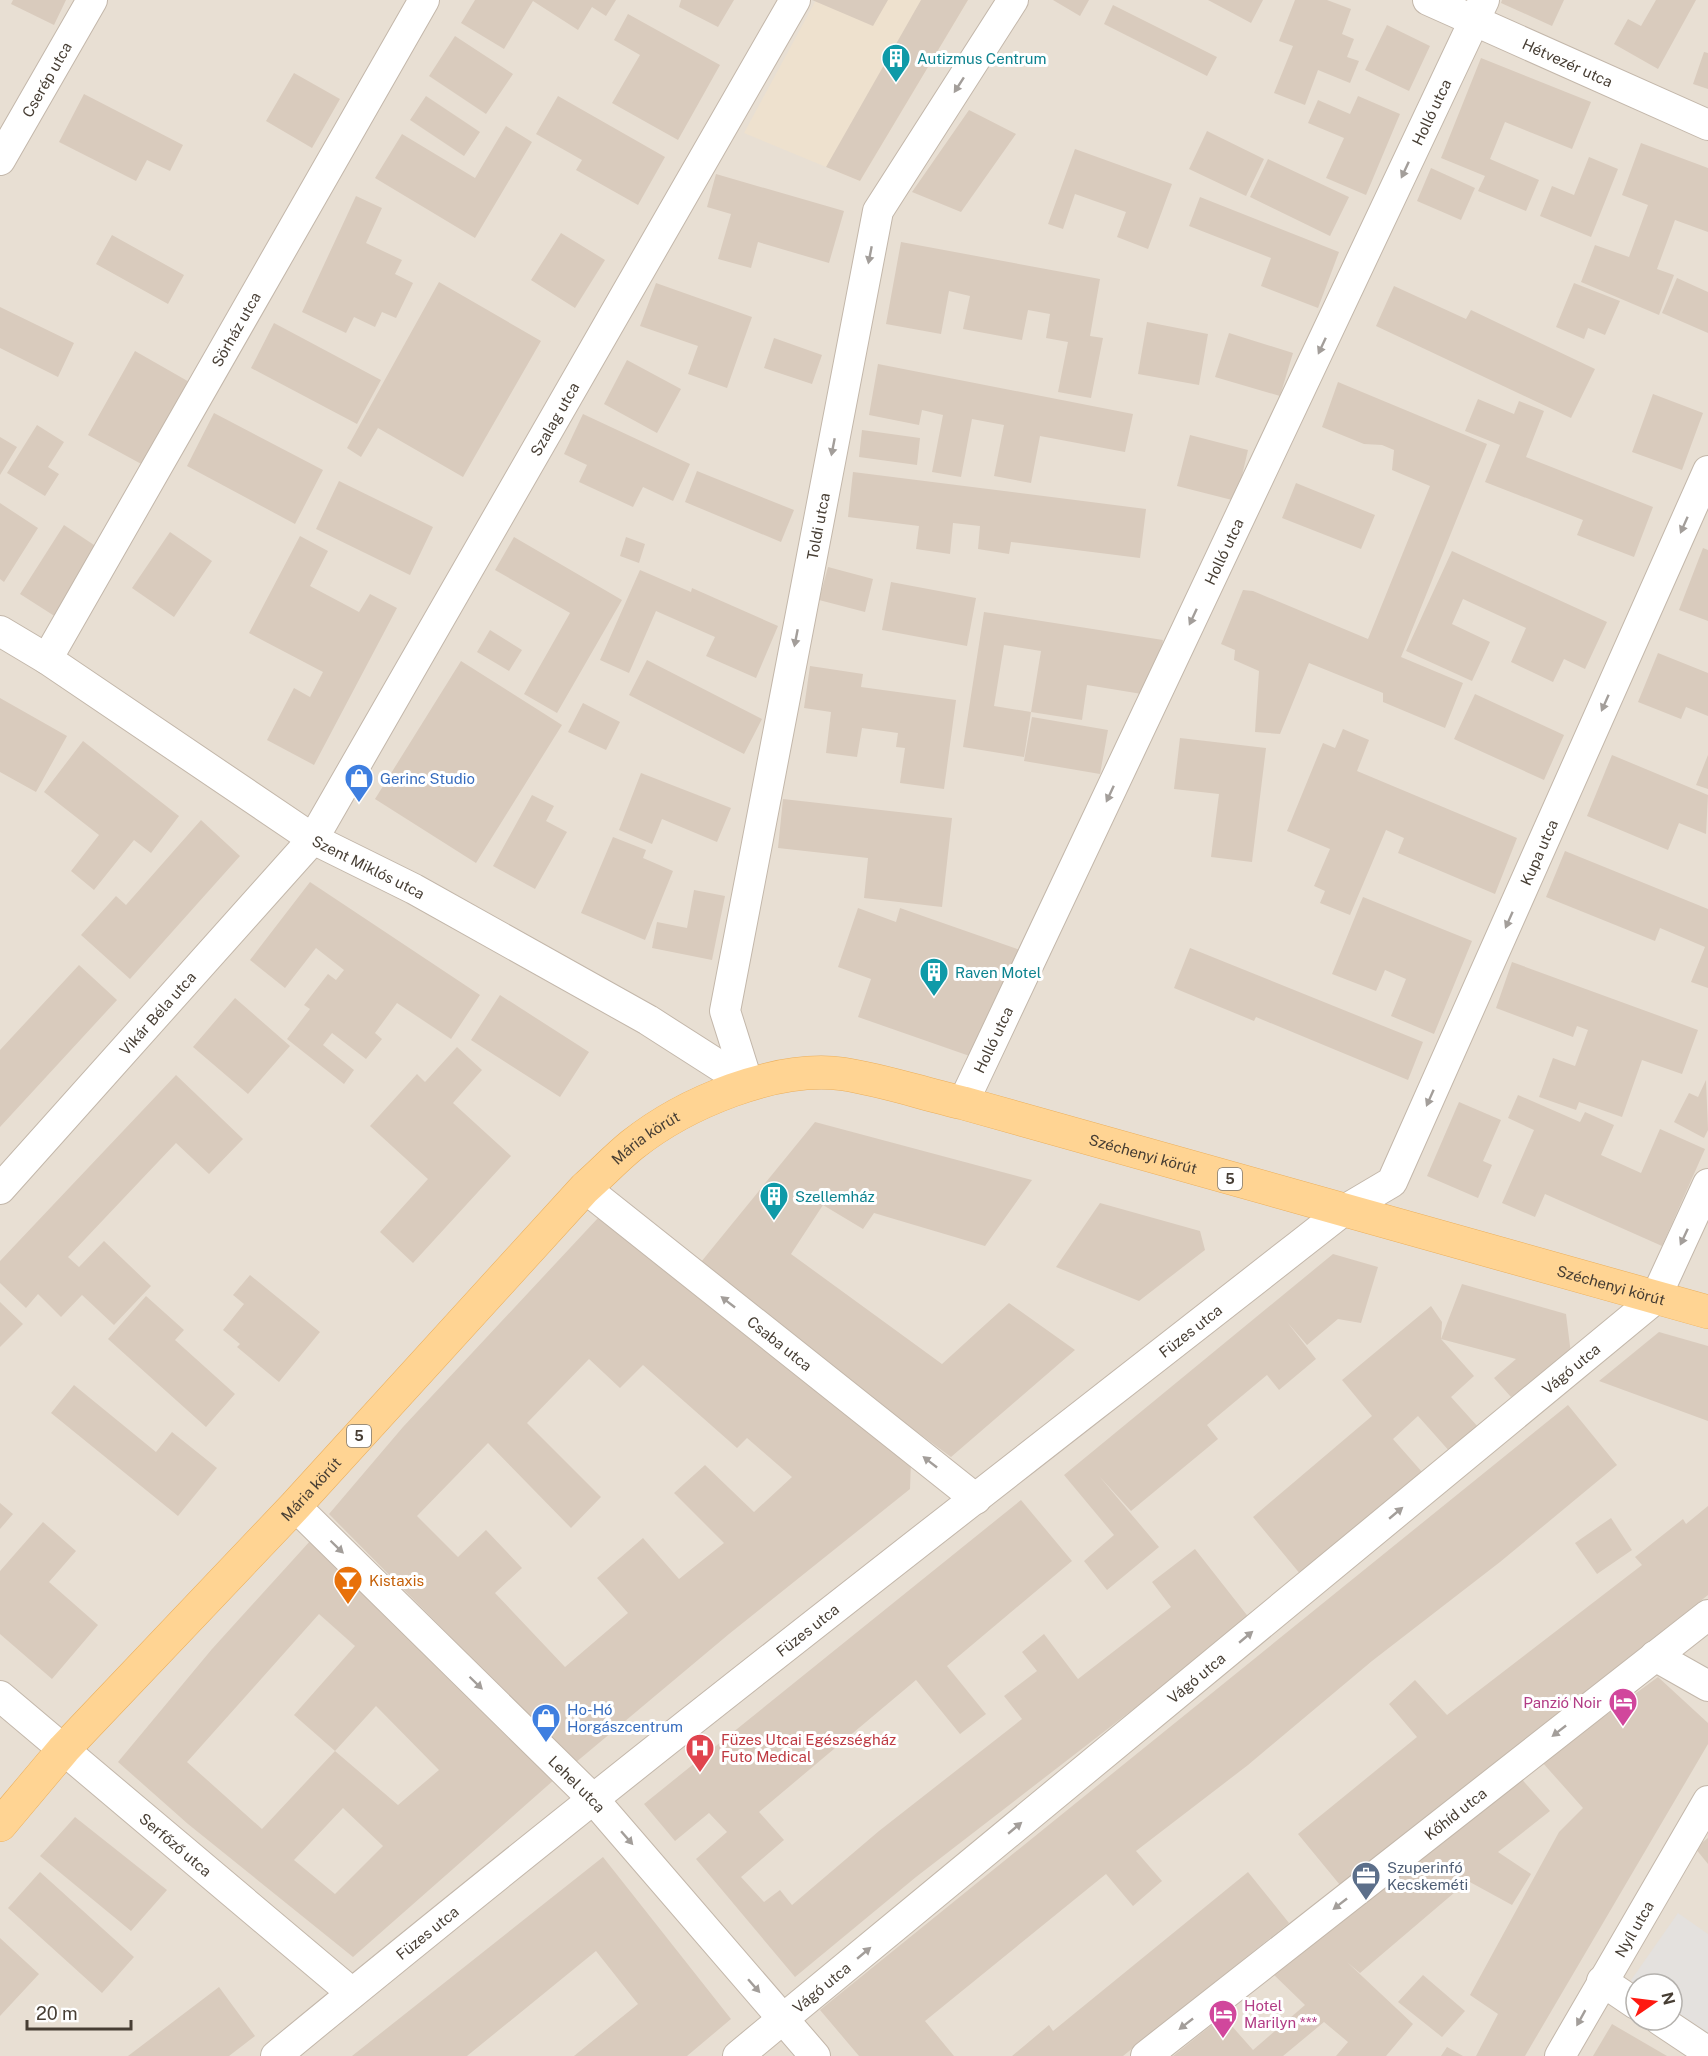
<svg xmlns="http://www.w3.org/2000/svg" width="1708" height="2056" font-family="'Public Sans',sans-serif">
<rect width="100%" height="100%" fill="#f4eee6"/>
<path fill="#e8dfd3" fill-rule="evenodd" d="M0 0H1708V2056H0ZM1636 1984H1672V2020H1636Z"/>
<path fill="#eee1ce" d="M816 0H968L860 181 744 133Z"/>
<path fill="#e4e1de" d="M1678 1913 1708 1934V2038L1672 2013V1984H1636V1988L1629 1983Z"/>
<path fill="#d9cbbd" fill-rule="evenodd" d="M13 0H66L54 25 11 4Z
M475 0H616L606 16 592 7 578 30 533 1 504 49 461 23Z
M681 0H734L718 27 679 7Z
M812 0H888L873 26Z
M921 0H968L860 181 826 167Z
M1053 0H1089L1080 16Z
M1208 0H1263L1251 23Z
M1295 0H1327L1351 9 1342 34 1354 39 1347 57 1359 61 1350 83 1318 70 1305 105 1274 93 1293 46 1279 41Z
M1502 0H1564L1552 26 1501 3Z
M1656 0H1696L1658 69 1614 44 1628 19 1641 26Z
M1113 5 1217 57 1207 76 1104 24Z
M628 14 720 65 678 140 612 103 640 55 614 40Z
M1387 25 1430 46 1409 91 1365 70Z
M455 36 513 74 486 114 429 76Z
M1704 52 1708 53V89L1693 84Z
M1481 58 1591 102 1572 149 1505 122 1490 159 1539 180 1526 211 1478 191 1485 176 1441 158Z
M294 73 340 99 312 148 266 121Z
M84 94 183 145 170 171 147 160 136 181 59 142Z
M426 96 480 132 464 156 410 120Z
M558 96 665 157 638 205 576 170 582 160 536 134Z
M1358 96 1400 114 1366 195 1326 178 1344 138 1308 123 1318 100 1350 114Z
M969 110 1016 134 961 212 912 192Z
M506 126 532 142 475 238 375 178 402 134 475 178Z
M1207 131 1264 159 1246 196 1189 169Z
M1641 143 1708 168V232L1675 220 1657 269 1674 275 1659 315 1581 282 1595 245 1629 257 1648 205 1622 195Z
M1075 149 1172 184 1148 249 1117 237 1126 212 1075 194 1063 229 1048 224Z
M1589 157 1618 169 1591 237 1540 216 1552 186 1574 195Z
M1268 159 1349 197 1330 236 1250 197Z
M1431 168 1475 188 1461 220 1417 201Z
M716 174 844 211 829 263 758 242 751 268 718 259 731 214 707 207Z
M356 196 382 208 366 243 402 260 395 274 413 283 396 318 382 312 375 327 354 317 346 333 302 312Z
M1200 197 1339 252 1318 308 1261 286 1271 258 1189 226Z
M561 233 605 260 575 308 531 280Z
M112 235 184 275 168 304 96 264Z
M901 242 1100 279 1090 336 1103 338 1091 398 1058 392 1068 342 1046 338 1050 314 1028 310 1022 340 963 329 970 296 949 291 941 334 886 324Z
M1677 278 1708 292V333L1662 313Z
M439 282 541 341 463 477 378 428 361 457 347 448Z
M656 283 752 317 727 388 688 374 698 346 640 326Z
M1574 283 1620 301 1605 335 1588 328 1584 339 1556 327Z
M1394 286 1466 319 1471 310 1595 369 1571 418 1376 326Z
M0 307 74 343 58 377 0 348Z
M1147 322 1208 334 1199 385 1138 374Z
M274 323 381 380 357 424 251 368Z
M1229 333 1293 353 1280 396 1215 377Z
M774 338 822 355 812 384 764 368Z
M135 351 191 383 145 466 88 435Z
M627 360 681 389 657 433 604 404Z
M878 364 1133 414 1125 452 1040 436 1031 483 994 476 1004 425 972 419 961 477 932 472 943 415 922 410 919 425 869 415Z
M1338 382 1487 444 1401 657 1463 683 1445 728 1383 702V693L1309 663 1280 734 1255 732 1259 671 1234 660 1235 650 1221 644 1243 590 1253 591 1368 639 1430 486 1392 470 1394 450 1382 445 1364 444 1322 427Z
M1653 394 1703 413 1682 470 1632 452Z
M1478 399 1514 414 1519 401 1544 411 1526 457 1653 507 1634 557 1577 535 1583 520 1485 482 1500 445 1465 431Z
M214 413 323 470 295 524 187 466Z
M583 414 690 464 673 501 643 487 633 507 579 482 587 465 564 454Z
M37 425 64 442 48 467 59 474 45 496 7 473Z
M862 430 920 438 917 465 859 457Z
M1190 435 1248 450 1236 501 1177 486Z
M0 437 17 447 0 475Z
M697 471 794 510 781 542 685 502Z
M853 472 1146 509 1140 558 1011 542 1009 554 978 549 980 526 953 523 950 554 916 549 919 526 848 517Z
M339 481 433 527 410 575 316 529Z
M1296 483 1375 515 1361 549 1282 518Z
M0 503 38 528 4 582 0 579Z
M64 525 100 549 56 617 20 594Z
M170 532 212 561 174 617 132 588Z
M300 536 328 551 310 586 359 612 370 594 397 608 314 765 267 740 294 688 310 697 323 672 249 633Z
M514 537 622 600 557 713 524 694 570 613 495 570Z
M626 537 645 544 639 563 620 556Z
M1703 548 1708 550V621L1679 610Z
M1452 551 1607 622 1585 669 1564 659 1553 682 1511 662 1526 628 1463 599 1452 624 1490 642 1472 681 1406 651Z
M828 567 873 579 865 612 819 600Z
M640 570 691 592 692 588 778 626 756 678 706 656 715 637 656 611 629 673 600 660Z
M891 582 976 598 967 646 882 630Z
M984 612 1163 640 1154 696 1087 685 1082 720 1031 712 1041 651 1004 645 994 706 1031 712 1024 757 963 747Z
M490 630 522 650 509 671 477 652Z
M1658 653 1708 673V716L1686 707 1681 719 1638 702Z
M647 660 762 719 744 754 629 695Z
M461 661 562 725 476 863 375 799Z
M810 666 863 674 861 687 956 700 944 789 900 783 905 748 896 747 898 733 862 728 857 757 826 753 831 712 804 708Z
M1475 694 1564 735 1544 780 1454 739Z
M0 698 67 736 36 792 0 772Z
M583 703 620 722 606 750 568 732Z
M1032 717 1108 730 1100 774 1024 761Z
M1343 729 1369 740 1357 771 1517 838 1495 894 1398 853 1404 838 1386 830 1350 915 1320 903 1325 891 1314 886 1330 849 1287 831 1323 743 1335 748Z
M1180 738 1266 748 1252 862 1211 857 1219 794 1174 789Z
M83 741 179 816 151 853 134 840 94 890 71 871 99 835 44 792Z
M1612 755 1708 795 1706 834 1679 823 1668 850 1587 816Z
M1708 755V789L1696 785Z
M641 773 731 808 717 842 662 819 652 844 619 830Z
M532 795 554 806 546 821 567 832 535 889 493 866Z
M783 799 952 818 942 907 864 898 868 858 778 848Z
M201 820 240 856 130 979 81 935 116 896 126 905Z
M613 837 646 850 643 858 673 871 645 940 581 913Z
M1565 851 1708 909V988L1691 982 1705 947 1660 928 1655 941 1546 897Z
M310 882 480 995 451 1039 397 1003 375 1033 382 1039 366 1059 332 1033 323 1045 354 1070 344 1084 287 1039 310 1009 304 1005 328 974 336 980 344 970 316 948 285 988 250 960Z
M694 890 725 896 712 960 652 948 657 922 687 928Z
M1363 897 1472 941 1434 1034 1391 1016 1406 979 1385 970 1376 991 1332 974Z
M858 908 896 922 900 908 1020 950 981 1060 858 1017 871 979 838 967Z
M1190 948 1423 1042 1408 1080 1256 1017 1254 1021 1174 988Z
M1512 962 1698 1030 1682 1074 1642 1060 1622 1117 1579 1102 1576 1110 1539 1097 1553 1058 1575 1066 1588 1030 1577 1026 1573 1037 1496 1008Z
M79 965 117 1000 0 1127V1050Z
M500 995 589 1052 560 1097 471 1040Z
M235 998 290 1046 248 1094 193 1047Z
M457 1047 482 1070 453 1103 511 1156 413 1263 380 1232 428 1179 370 1126 417 1074 425 1082Z
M176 1075 243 1139 209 1174 176 1143 68 1257 79 1267 104 1241 151 1286 114 1325 82 1295 61 1317 38 1294 26 1308 0 1283V1261Z
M1706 1080 1708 1130 1704 1138 1674 1122 1689 1093 1698 1097Z
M1518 1095 1580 1122 1585 1112 1614 1125 1601 1155 1641 1173 1660 1129 1705 1149 1662 1246 1545 1194 1535 1217 1502 1203 1534 1130 1508 1118Z
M1459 1102 1501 1120 1483 1161 1492 1165 1478 1198 1427 1176Z
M815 1122 1032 1180 985 1246 874 1213 863 1229 823 1205 791 1254 942 1364 1009 1303 1075 1350 951 1457 852 1384 701 1262Z
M1100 1203 1200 1231 1205 1250 1139 1301 1056 1267Z
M598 1218 805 1383 911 1461 910 1489 729 1634 575 1763 329 1514 403 1427ZM589 1359 620 1388 643 1365 737 1448 747 1438 792 1477 754 1512 705 1465 674 1493 724 1543 679 1579 643 1538 597 1578 628 1613 565 1667 495 1593 522 1568 486 1530 458 1557 417 1516 488 1443 571 1528 601 1497 527 1423Z
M1333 1254 1378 1267 1361 1323 1338 1319 1307 1345 1287 1322 1316 1359 1279 1390 1267 1375 1207 1425 1218 1439 1131 1511 1099 1476 1159 1547 1107 1590 1084 1561 1114 1535 1064 1475Z
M250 1275 320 1332 279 1382 237 1347 240 1344 223 1330 244 1304 233 1295Z
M1462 1284 1566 1314 1571 1354 1511 1397 1494 1378 1516 1359 1441 1339 1474 1376 1451 1397 1479 1428 1451 1453 1418 1416 1393 1439 1422 1472 1301 1575 1253 1517 1372 1416 1342 1380 1431 1306 1442 1322 1441 1339Z
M146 1296 184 1330 175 1340 235 1394 206 1427 108 1339Z
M0 1302 23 1324 0 1347Z
M1659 1332 1708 1346V1421L1599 1381Z
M74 1385 156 1452 172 1432 217 1468 178 1516 51 1413Z
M1568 1405 1617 1465 1500 1562 1372 1661 1248 1765 1136 1851 1162 1881 1133 1906 1106 1874 925 2021 954 2056H859L820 2010Z
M1021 1500 1072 1561 947 1666 986 1714 960 1734 916 1680 759 1812 784 1840 741 1877 764 1902 780 1890 792 1905 879 1831 1022 1719 1004 1696 1037 1671 1022 1652 1044 1634 1078 1679 1171 1607 1152 1582 1195 1549 1250 1619 916 1877 795 1977 696 1859 727 1832 709 1813 675 1841 644 1804Z
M0 1503 13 1514 0 1529Z
M1708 1506V1595L1340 1885 1298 1834 1417 1737 1389 1704 1415 1680 1447 1715 1642 1565 1635 1557 1683 1519 1686 1524Z
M1611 1518 1632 1550 1597 1574 1575 1543Z
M43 1522 76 1551 49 1582 98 1625 52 1679 0 1634V1571Z
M311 1540 555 1779 353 1957 188 1824 118 1762 212 1649ZM319 1614 355 1646 294 1715 335 1751 376 1706 439 1770 398 1805 335 1751 262 1829 187 1762ZM343 1808 383 1846 335 1894 294 1860Z
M1658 1677 1708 1723V1744L1525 2056H1476L1498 2014 1470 1995 1559 1832 1583 1808 1542 1762Z
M1519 1776 1550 1811 1498 1852 1531 1874 1512 1905 1468 1881 1360 1973 1347 1962 1413 2024 1386 2056H1336L1348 2042 1324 2022 1283 2056H1173L1223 2016 1253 2050 1305 2005 1271 1972Z
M75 1817 167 1890 131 1931 40 1856Z
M1708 1838V1864L1695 1848Z
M603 1857 731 2019 687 2056H574L638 2004 596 1951 467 2056H352Z
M40 1872 134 1957 102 1993 8 1908Z
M1248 1872 1289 1923 1123 2056H1012L1049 2025 1053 2031Z
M0 1938 39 1974 0 2016Z
M1423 1975 1465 2011 1442 2037 1398 2002Z
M219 1987 255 2036 229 2056H128Z
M1612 2024 1667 2056H1593Z
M1447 2047 1463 2056H1441Z"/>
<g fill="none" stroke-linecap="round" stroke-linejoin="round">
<g stroke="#c3b7aa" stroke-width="32">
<g id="minor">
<path id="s1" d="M1428 0 1708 125"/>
<path id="s2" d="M0 160 92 0"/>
<path id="s3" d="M0 631 47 659 313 839 414 889 648 1020 748 1084"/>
<path id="s4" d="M47 659 424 0"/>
<path id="s5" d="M748 1084 725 1011 878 211 1013 0"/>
<path id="s6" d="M963 1103 1484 0"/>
<path id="s7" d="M585 1188 976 1499"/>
<path id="s8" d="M0 1189 313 839 795 0"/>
<path id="s9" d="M295 1506 594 1800 815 2056"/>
<path d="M1655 1656 1708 1686"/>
<path id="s10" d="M0 1696 352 1993"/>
<path d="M1602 1981 1636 2004"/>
<path d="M1660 2020 1708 2052"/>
<path id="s11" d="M276 2056C626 1767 986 1491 1343 1211L1392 1182 1708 471"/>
<path id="s12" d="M738 2056 1655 1299 1708 1184"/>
<path id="s13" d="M1146 2056 1708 1615"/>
<path id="s14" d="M1560 2056 1708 1801"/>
</g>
</g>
<g stroke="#ebaf5c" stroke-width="34">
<g id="primary">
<path id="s15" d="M0 1825 64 1749 295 1506 585 1188C601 1174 616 1158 632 1145 685 1103 775 1065 843 1074 883 1080 924 1094 963 1103L1708 1312"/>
</g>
</g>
<use href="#minor" stroke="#fff" stroke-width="30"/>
<use href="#primary" stroke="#ffd493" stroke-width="33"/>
</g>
<defs><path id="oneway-solid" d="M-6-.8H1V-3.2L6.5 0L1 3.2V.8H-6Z" transform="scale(1.5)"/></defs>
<g fill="#a39e9a">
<use href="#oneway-solid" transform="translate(959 85) rotate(123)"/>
<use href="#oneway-solid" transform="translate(1405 170) rotate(115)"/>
<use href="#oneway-solid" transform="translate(870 255) rotate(101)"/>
<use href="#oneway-solid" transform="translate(1322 346) rotate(115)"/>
<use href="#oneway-solid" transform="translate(833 447) rotate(101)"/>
<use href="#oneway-solid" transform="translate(1684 525) rotate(114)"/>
<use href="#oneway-solid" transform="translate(1193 617) rotate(115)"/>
<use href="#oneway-solid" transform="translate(796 638) rotate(101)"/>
<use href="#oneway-solid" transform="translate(1605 703) rotate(114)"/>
<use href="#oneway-solid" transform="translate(1110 794) rotate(115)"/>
<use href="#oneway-solid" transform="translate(1509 920) rotate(114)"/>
<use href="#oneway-solid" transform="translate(1430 1098) rotate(114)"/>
<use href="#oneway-solid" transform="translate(1684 1237) rotate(115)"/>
<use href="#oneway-solid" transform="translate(728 1302) rotate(-142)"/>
<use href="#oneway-solid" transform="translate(930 1462) rotate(-142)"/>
<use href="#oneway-solid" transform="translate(1396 1513) rotate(-40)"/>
<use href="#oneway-solid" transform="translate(337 1547) rotate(44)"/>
<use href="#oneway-solid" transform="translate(1246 1637) rotate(-40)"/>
<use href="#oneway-solid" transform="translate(476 1683) rotate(44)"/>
<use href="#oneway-solid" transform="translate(1559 1731) rotate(142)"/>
<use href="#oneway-solid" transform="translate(1015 1828) rotate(-40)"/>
<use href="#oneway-solid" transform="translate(627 1838) rotate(49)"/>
<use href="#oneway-solid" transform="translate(1340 1904) rotate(142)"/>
<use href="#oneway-solid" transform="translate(864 1953) rotate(-40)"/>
<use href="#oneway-solid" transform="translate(754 1986) rotate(49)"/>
<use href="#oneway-solid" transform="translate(1581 2018) rotate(119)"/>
<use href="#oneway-solid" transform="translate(1186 2024) rotate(142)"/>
</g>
<defs>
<g id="building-pin" transform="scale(1.5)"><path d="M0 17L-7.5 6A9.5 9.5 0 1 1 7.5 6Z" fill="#0f9aa8" stroke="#fff"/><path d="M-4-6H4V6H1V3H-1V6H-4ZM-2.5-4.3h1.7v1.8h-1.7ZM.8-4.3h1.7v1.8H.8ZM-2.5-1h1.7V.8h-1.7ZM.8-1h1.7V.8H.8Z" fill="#fff"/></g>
<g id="shop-pin" transform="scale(1.5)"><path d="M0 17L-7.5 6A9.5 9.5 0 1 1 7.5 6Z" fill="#3f7fe0" stroke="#fff"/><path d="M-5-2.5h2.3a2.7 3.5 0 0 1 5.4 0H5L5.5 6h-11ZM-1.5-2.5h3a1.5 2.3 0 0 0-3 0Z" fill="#fff"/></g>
<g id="bar-pin" transform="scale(1.5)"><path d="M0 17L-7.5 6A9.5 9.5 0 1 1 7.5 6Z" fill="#e8710a" stroke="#fff"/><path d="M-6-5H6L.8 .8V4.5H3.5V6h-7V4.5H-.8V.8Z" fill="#fff"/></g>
<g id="hotel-pin" transform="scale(1.5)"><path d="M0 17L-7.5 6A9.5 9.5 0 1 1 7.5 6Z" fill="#d1479c" stroke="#fff"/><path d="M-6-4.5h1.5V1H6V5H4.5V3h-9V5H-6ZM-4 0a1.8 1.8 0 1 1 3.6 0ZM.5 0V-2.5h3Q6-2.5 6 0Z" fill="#fff"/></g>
<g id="hospital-pin" transform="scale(1.5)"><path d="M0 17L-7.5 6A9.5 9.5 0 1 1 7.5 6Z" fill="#e0444e" stroke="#fff"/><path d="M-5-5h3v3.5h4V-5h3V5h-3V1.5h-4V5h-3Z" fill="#fff"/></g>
<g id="office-pin" transform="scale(1.5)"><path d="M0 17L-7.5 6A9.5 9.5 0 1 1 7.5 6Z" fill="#5c6f8a" stroke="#fff"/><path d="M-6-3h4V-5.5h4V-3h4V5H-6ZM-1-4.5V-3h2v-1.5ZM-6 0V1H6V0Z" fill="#fff"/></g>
</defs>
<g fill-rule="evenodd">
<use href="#building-pin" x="896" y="58"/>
<use href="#shop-pin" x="359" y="778"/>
<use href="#building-pin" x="934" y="972"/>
<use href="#building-pin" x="774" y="1196"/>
<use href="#bar-pin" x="348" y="1580"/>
<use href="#hotel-pin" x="1623" y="1702"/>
<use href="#shop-pin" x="546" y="1718"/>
<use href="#hospital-pin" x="700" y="1748"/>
<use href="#office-pin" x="1366" y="1876"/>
<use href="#hotel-pin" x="1223" y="2014"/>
</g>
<g text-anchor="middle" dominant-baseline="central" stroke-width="6" stroke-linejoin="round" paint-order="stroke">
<g fill="#fff" stroke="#7e7871" stroke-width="1.5">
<rect x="1218" y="1168" width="24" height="22" rx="4.5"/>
<rect x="347" y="1425" width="24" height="22" rx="4.5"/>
</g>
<g font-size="14" font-weight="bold" fill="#473e34">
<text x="1230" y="1179">5</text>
<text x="359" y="1436">5</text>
</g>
<g font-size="15" fill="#0d838f" stroke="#fff" text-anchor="start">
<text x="917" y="58">Autizmus Centrum</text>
<text x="955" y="972">Raven Motel</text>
<text x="795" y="1196">Szellemház</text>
</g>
<g font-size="15" fill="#473e34" stroke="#fff">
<text stroke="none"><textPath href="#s1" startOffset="153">Hétvezér utca</textPath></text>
<text stroke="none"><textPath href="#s2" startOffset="93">Cserép utca</textPath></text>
<text stroke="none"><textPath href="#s6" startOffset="1096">Holló utca</textPath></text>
<text stroke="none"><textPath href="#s4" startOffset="380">Sörház utca</textPath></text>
<text stroke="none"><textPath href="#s8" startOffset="954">Szalag utca</textPath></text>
<text stroke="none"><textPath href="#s5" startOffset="570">Toldi utca</textPath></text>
<text stroke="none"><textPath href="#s6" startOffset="610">Holló utca</textPath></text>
<text stroke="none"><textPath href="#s11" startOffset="1779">Kupa utca</textPath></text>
<text stroke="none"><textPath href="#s3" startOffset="438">Szent Miklós utca</textPath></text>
<text stroke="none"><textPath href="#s8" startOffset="236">Vikár Béla utca</textPath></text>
<text stroke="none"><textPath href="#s6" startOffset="70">Holló utca</textPath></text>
<text stroke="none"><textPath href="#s15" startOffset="944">Mária körút</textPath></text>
<text stroke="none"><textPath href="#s15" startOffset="1467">Széchenyi körút</textPath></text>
<text stroke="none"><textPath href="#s15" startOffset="1953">Széchenyi körút</textPath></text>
<text stroke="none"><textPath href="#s11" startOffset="1167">Füzes utca</textPath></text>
<text stroke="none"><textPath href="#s7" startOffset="249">Csaba utca</textPath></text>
<text stroke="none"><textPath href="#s12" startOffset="1080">Vágó utca</textPath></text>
<text stroke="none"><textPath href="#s15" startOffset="458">Mária körút</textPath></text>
<text stroke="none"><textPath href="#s11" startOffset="681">Füzes utca</textPath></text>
<text stroke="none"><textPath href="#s12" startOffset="594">Vágó utca</textPath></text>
<text stroke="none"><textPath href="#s9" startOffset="396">Lehel utca</textPath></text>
<text stroke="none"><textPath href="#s13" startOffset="393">Kőhíd utca</textPath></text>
<text stroke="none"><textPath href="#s10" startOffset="230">Serfőző utca</textPath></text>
<text stroke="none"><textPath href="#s14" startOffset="147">Nyíl utca</textPath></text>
<text stroke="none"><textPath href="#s11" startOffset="195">Füzes utca</textPath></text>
<text stroke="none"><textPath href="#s12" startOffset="108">Vágó utca</textPath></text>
</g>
<g font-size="15" fill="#366cbe" stroke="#fff" text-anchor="start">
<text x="380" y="778">Gerinc Studio</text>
<text x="567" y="1709">Ho-Hó<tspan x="567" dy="17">Horgászcentrum</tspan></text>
</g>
<g font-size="15" fill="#c56008" stroke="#fff" text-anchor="start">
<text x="369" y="1580">Kistaxis</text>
</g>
<g font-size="15" fill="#b23c85" stroke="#fff" text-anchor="end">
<text x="1602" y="1702">Panzió Noir</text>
<text x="1244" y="2005" text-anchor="start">Hotel<tspan x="1244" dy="17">Marilyn ***</tspan></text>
</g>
<g font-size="15" fill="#be3a42" stroke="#fff" text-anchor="start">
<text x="721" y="1739">Füzes Utcai Egészségház<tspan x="721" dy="17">Futo Medical</tspan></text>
</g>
<g font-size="15" fill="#4e5e75" stroke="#fff" text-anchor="start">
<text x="1387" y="1867">Szuperinfó<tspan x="1387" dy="17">Kecskeméti</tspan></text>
</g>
</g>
<g transform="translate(1654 2002) rotate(76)"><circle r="28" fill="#ffffff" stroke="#b5b2ae" stroke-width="1.5"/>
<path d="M0-4.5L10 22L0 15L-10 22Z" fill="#ff1911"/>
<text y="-9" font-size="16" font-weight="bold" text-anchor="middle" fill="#473e34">N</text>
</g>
<path d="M27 2020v9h104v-9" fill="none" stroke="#473e34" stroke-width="3"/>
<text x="36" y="2020" font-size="18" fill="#473e34" stroke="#ffffff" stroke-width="4.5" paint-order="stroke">20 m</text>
</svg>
